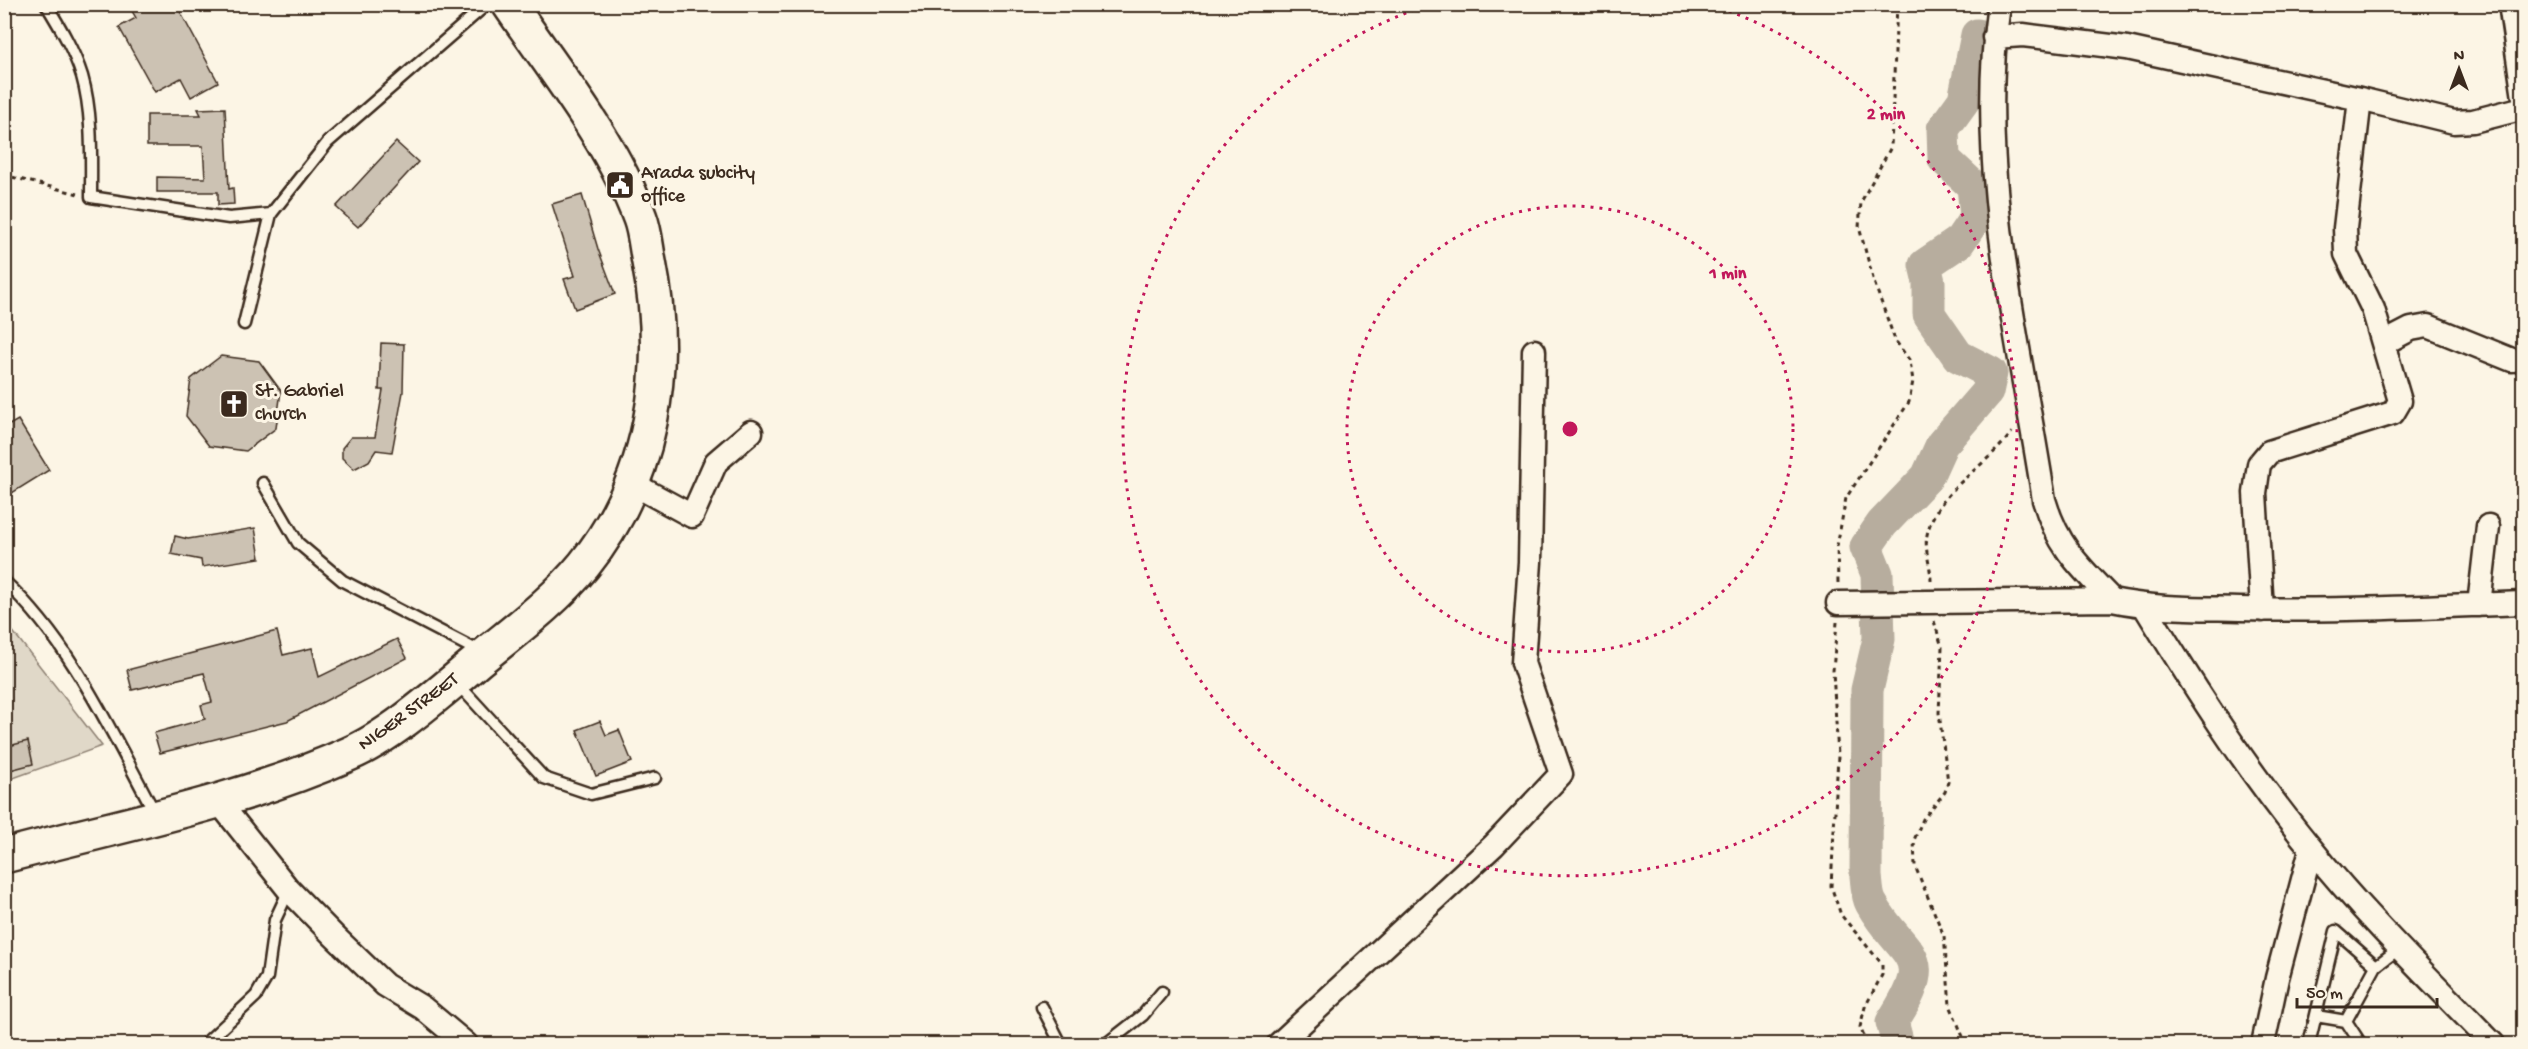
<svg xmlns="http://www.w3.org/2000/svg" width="2528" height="1049" font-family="'Gochi Hand',sans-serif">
<rect width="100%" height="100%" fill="#fcf5e5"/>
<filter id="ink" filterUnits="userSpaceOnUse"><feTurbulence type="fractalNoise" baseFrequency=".0167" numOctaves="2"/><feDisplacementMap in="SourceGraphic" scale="12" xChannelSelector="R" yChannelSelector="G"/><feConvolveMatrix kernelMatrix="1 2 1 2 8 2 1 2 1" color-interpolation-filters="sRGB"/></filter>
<g filter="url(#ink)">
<path fill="#e0d8c8" stroke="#8e8173" stroke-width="1.5" d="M4 620 102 746 5 781H4Z"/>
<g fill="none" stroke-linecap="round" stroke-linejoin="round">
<path stroke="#b7ad9e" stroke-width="33" d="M1898 1044 1892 1022C1939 951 1902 959 1871 903 1867 896 1867 884 1866 876L1867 690 1879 639 1877 574 1866 547 1882 524 1927 477 1942 444 1987 392 1991 373 1958 356 1929 314V282L1925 265 1959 242 1976 217 1973 186 1944 159 1943 129 1964 100 1977 35"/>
</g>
<path fill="#ccc2b3" stroke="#3b2a1e" stroke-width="1.5" d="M128 4H176L218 82 191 97 181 78 155 92 119 27 136 18Z
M225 108 229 189 233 188 234 204 218 205V192H157V177L205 178 203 146H147V115H201L198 109Z
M396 142 418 162 358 227 336 207Z
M582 195 598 249 615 294 575 309 564 279 575 276 552 204Z
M381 343 404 344 403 392 392 452 376 450 369 461 354 469 342 458V448L351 437H375L383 390H379Z
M221 356 259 361 281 391 276 428 246 451 209 446 186 416 191 379Z
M18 420 49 470 4 498V428Z
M255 528 260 558 202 567 201 560 171 554 175 536 188 539Z
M277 631 283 655 312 648 319 677 397 639 407 658 287 721 160 753 154 733 205 719 201 705 212 702 204 673 132 690 127 670Z
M600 721 606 735 619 730 632 762 596 776 577 730Z
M28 741 33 764 10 770 5 747Z"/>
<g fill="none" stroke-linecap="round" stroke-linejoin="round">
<g stroke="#3b2a1e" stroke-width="15">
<path id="lane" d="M46 4C60 27 74 50 82 76 93 114 91 158 91 197L229 218 271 214
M244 324 271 214 328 142 487 4
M263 483 298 543 343 581 482 653
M4 581C72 643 112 734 155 813
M457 683 544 778 591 794 655 778
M1042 1007 1061 1044
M2316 1016 2346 1021 2361 1044
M2346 1021 2376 966 2400 948
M209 1040 256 996 267 977 275 920 289 890
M1106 1044 1143 1015 1162 992
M2309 1044 2336 931 2376 966"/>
</g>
<g stroke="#3b2a1e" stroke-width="27">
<path id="street" d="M1999 4C1975 170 2019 337 2044 500 2058 547 2079 566 2112 600
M2510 4 2524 98
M1994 37 2023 35 2127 48 2360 99 2454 122 2473 121 2524 108
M2384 343 2411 329 2428 326 2512 360
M633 484 692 516 716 462 751 432
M1838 603 2112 600C2155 609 2197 608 2240 609 2335 611 2429 607 2524 603
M2479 605 2488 526
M2145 607C2196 690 2248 772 2310 847 2366 917 2431 980 2493 1044
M2262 610 2255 493 2259 464 2269 452 2393 413 2400 401 2373 309 2346 254 2345 228 2360 99
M218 801 289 890 334 936 385 985 423 1008 466 1044
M1279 1044 1494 845 1561 774 1523 663 1530 562 1534 351
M2263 1044 2277 978 2311 849"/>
</g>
<g stroke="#3b2a1e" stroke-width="38">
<path id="primary" d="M4 856C120 825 239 803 349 754 391 736 439 693 474 664 511 633 553 603 584 565 653 480 670 367 649 262 646 247 645 231 640 218 611 140 556 73 509 4"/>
</g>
<path stroke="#3b2a1e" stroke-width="3" stroke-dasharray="4.5 4.5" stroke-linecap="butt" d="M4 175 78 194
M1931 581C1931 567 1924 549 1927 535 1936 490 1987 467 2012 432
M1838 583 1837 546 1846 498 1909 402 1913 381 1910 361 1895 340 1874 282 1859 227 1861 202 1891 147 1897 4
M1934 621 1942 647 1939 713 1948 782 1945 792 1923 819 1914 840 1915 866 1944 936 1950 1005 1966 1044
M1837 622 1833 671 1838 756 1831 886 1841 915 1882 964V975L1865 1007 1860 1027 1867 1044"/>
<use href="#lane" stroke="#fcf5e5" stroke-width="10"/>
<use href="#street" stroke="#fcf5e5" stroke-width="22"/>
<use href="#primary" stroke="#fcf5e5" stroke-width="33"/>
</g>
</g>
<g fill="none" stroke="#c2185b" stroke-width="3" stroke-dasharray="3 6">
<circle cx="1570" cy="429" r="223"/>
<path d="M1712 5A447 447 0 1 1 1428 5"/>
</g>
<defs>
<g id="civic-square" transform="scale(1.5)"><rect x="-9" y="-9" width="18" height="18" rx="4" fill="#3b2a1e" stroke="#fcf5e5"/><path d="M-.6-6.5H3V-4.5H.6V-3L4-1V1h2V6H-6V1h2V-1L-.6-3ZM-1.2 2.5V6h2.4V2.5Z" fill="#fff"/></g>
<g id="church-square" transform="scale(1.5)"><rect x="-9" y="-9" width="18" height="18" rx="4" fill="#3b2a1e" stroke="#fcf5e5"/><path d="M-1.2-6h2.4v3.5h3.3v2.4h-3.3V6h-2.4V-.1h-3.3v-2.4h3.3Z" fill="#fff"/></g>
</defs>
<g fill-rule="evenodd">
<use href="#civic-square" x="620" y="185"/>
<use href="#church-square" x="234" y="404"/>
</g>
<g text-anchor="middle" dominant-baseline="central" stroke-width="6" stroke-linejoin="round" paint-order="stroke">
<g font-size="20" fill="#3b2a1e" stroke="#fcf5e5" text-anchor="start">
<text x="641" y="174">Arada subcity<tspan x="641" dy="23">office</tspan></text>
<text x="255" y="392">St. Gabriel<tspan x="255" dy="23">church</tspan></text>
</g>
<g font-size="20" fill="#3b2a1e" stroke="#fcf5e5">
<text transform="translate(409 713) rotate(-36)">NIGER STREET</text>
</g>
</g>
<circle cx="1570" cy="429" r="9" fill="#c2185b" stroke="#fcf5e5" stroke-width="3"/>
<g font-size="18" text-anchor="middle" font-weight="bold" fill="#c2185b" stroke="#fcf5e5" stroke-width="6" stroke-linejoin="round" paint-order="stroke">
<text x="1886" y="119">2 min</text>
<text x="1728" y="278">1 min</text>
</g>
<rect width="2528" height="1049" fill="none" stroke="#fcf5e5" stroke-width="24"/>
<rect x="12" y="12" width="2504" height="1025" fill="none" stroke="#3b2a1e" stroke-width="2" filter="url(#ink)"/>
<g transform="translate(2459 69)" stroke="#fcf5e5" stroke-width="4.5" paint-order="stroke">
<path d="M0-4.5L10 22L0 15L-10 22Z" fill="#3b2a1e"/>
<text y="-9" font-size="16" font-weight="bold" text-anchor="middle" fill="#3b2a1e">N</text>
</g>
<path d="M2297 998v9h140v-9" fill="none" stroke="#3b2a1e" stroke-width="3"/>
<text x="2306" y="998" font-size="18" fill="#3b2a1e" stroke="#fcf5e5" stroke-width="4.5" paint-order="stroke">50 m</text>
</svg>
